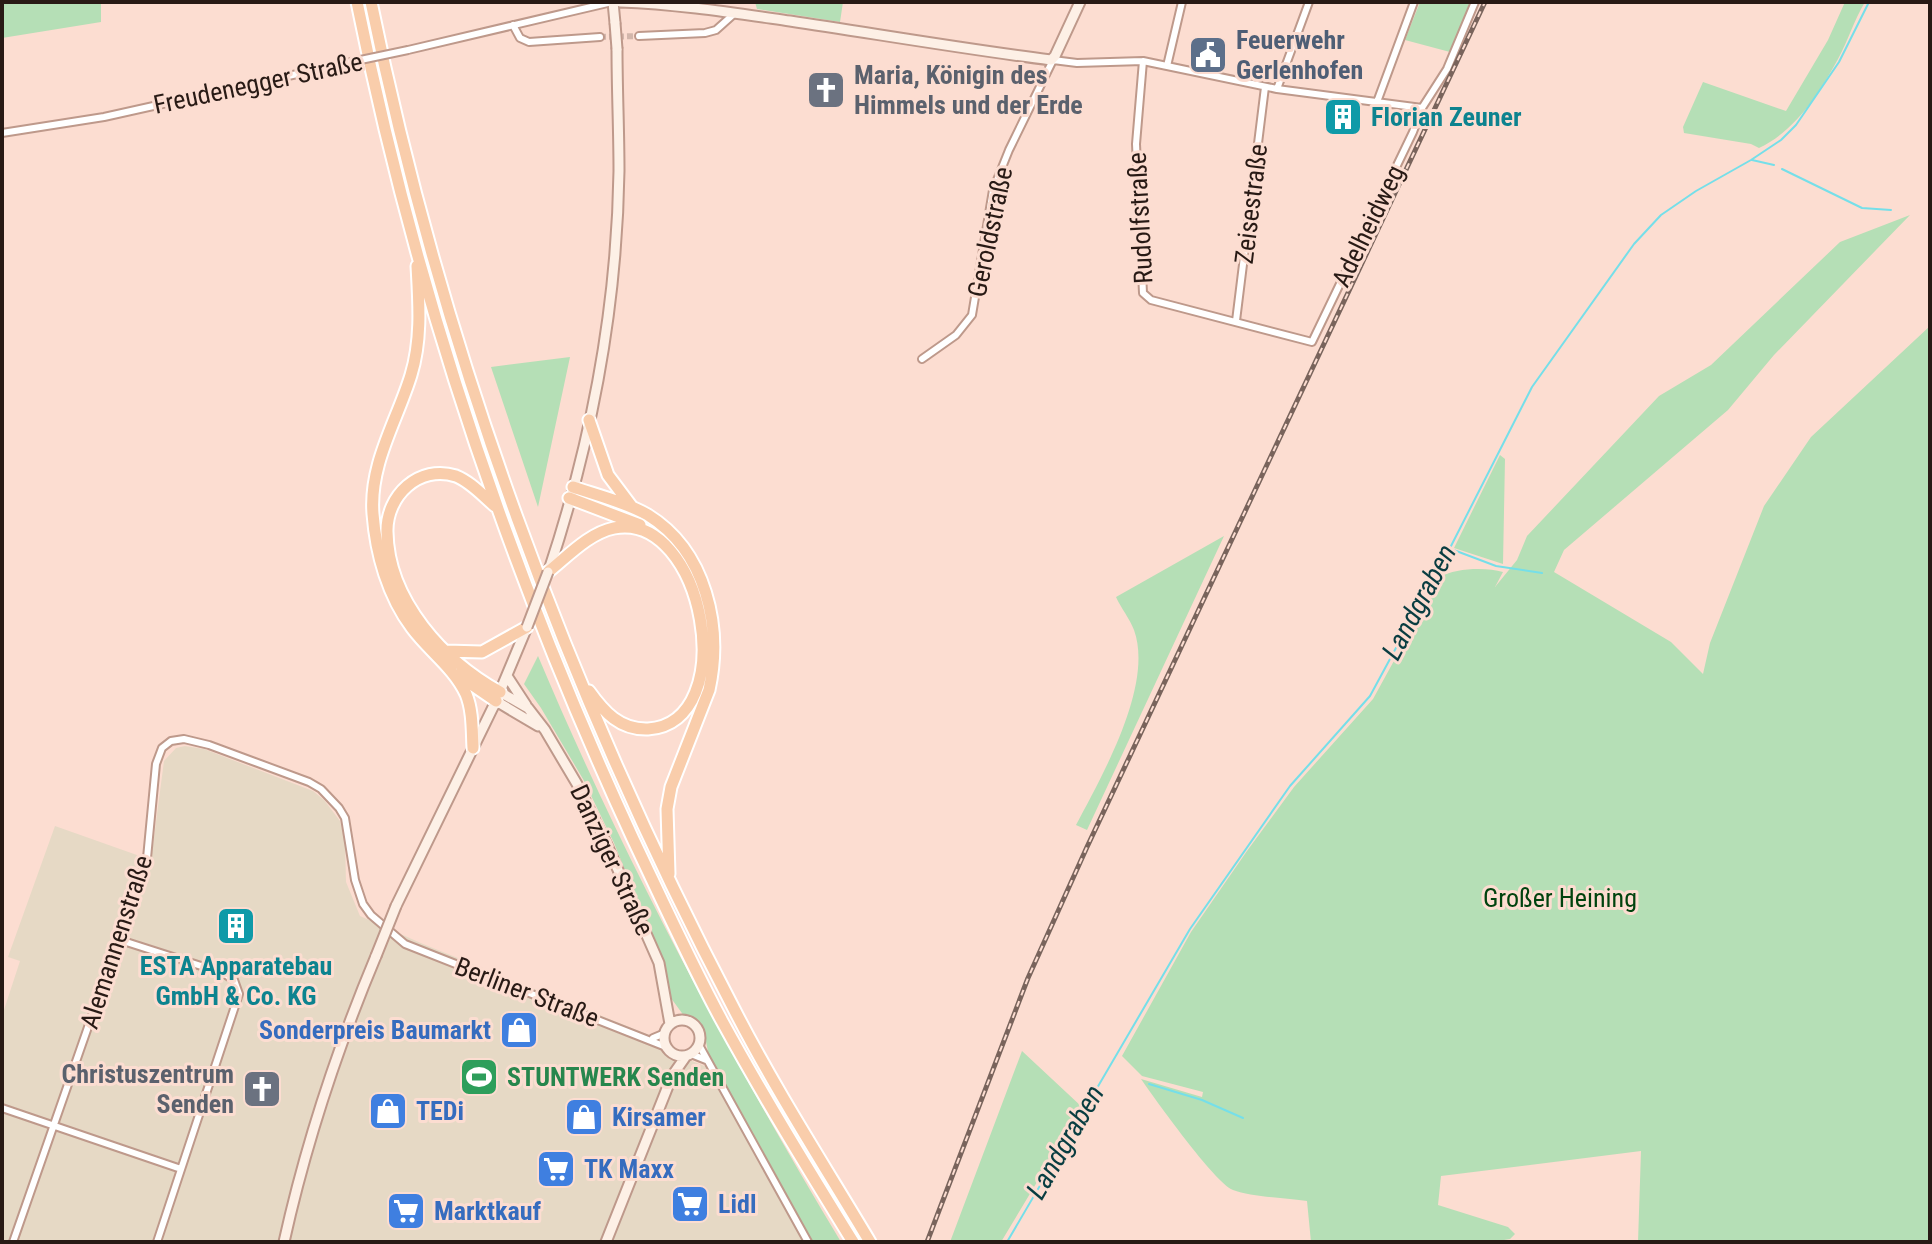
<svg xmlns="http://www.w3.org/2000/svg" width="1932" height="1244" font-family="'Roboto Condensed',sans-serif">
<rect width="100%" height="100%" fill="#fcddd1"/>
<path fill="#e6d9c5" d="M185 746 204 749 313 791 324 800 340 821 345 842 346 882 360 916 423 944 664 1041 672 1053 712 1069 808 1242H2V1016L20 961 8 957 55 826 151 860 164 761 176 748Z"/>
<path fill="#b5dfb6" d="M2 2H101V22L2 38Z
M755 2H843L840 22 757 9Z
M1420 2H1470L1450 52 1405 40Z
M1845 2H1865C1854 20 1848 41 1838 59 1818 95 1796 130 1759 148L1751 144 1684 133 1683 127 1703 82 1786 111 1828 40Z
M1910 215 1774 355 1728 410 1564 550 1554 572 1671 642 1703 674 1710 643 1764 506 1811 437 1930 326V1242H1638L1641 1151 1441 1176 1438 1205 1508 1227 1515 1234 1510 1239 1492 1242H1311L1307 1201C1287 1198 1251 1197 1233 1190 1214 1182 1155 1099 1141 1079L1202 1097 1203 1092 1142 1076 1122 1056 1191 932 1247 851 1294 787 1373 699 1440 577C1455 568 1486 567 1503 572L1495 587 1517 560 1527 536 1659 396 1711 365 1840 242Z
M570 357 538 507 491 367Z
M1500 455 1505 459 1503 564 1454 548Z
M1224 536 1087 830 1076 825C1102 776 1154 685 1134 630 1130 619 1121 608 1116 597Z
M538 656C623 858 728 1054 841 1242H809L709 1057 704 1031 699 1025 687 1020 668 994 664 967 614 843 583 779 541 708 524 684Z
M1022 1051 1082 1107 1001 1242H950Z"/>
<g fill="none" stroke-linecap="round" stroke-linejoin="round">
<path stroke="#75dfe9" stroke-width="2" d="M1752 160 1774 165
M1782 169 1862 208 1891 210
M1451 549 1496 566 1542 573
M1149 1084 1202 1100 1243 1118
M1007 1242 1190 929 1290 786 1370 696 1450 548 1532 387 1634 244 1661 215 1696 191 1751 160 1781 140 1796 125 1839 62 1869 2"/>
<path stroke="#d2b6ab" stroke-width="6" stroke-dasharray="6 3" stroke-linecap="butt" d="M600 37 639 36"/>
<g stroke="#be998b" stroke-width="10">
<path id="street" d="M513 25 520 38 529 42 600 37
M639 36 705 33 716 30 735 13
M408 50 612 2
M1143 61 1136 144 1143 293 1151 300 1312 342 1413 132 1422 108 1447 69 1475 2
M1167 66 1182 2
M1277 89 1309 2
M1377 102 1414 2
M2 133 104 117 351 62
M1236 321 1265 87
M922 359 956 335 972 315 993 190 1009 150 1053 60 1077 63 1143 61 1277 89 1422 108
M120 940 223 973 234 980 239 994 157 1242
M653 1038 665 1033
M699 1045 808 1242
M691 1054 706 1060
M2 1108 181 1169
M13 1242 147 858 156 764 162 748 171 741 184 739 209 745 309 782 321 789 339 808 345 818 355 880 363 904 371 915 405 944 666 1047"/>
</g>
<g stroke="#be998b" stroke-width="13">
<path id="secondary" d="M613 2 615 23
M620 2C677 4 734 13 790 21 877 34 964 49 1051 60L1055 56 1080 2
M549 570C591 443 617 306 619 171 619 130 617 90 617 49
M507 676 526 705
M500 692 528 708 545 730 577 784 607 845 659 963 670 1024
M496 701 538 726
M396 906 496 701 527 627
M664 1038a18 18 0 1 1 36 0a18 18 0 1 1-36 0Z
M284 1242C306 1143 337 1049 376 956
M606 1242 672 1076 686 1056"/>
</g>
<g stroke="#fff" stroke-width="15">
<path id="highway" d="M357 2C415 290 510 573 633 839 662 900 690 962 722 1021 763 1096 808 1169 853 1242
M371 2C442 351 569 694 734 1009 775 1089 824 1165 870 1242
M417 266C419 302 422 339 411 375 397 421 369 464 373 514 376 554 388 596 412 628 429 651 454 668 466 694 473 711 472 731 473 748
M589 420 608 475 632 507
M573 487C597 495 625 502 648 515 706 551 723 627 709 690L671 787 667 809 669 874
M569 498 640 525
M495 506C483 496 471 482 456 476 419 464 386 496 387 532 388 601 444 661 500 692
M548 572C567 557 589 533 614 528 704 510 743 723 648 729 620 730 604 712 589 691
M446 651 482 652 527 627
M458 675 496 701"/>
</g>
<use href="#street" stroke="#fff" stroke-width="6"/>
<use href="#secondary" stroke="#fdf0e6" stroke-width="9"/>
<use href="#highway" stroke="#f9cdab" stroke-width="11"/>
<g stroke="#79645c" stroke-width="5">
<path id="rail" d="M927 1242 1028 978 1087 847 1485 2"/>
</g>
<use href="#rail" stroke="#fcddd1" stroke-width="2" stroke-dasharray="6" stroke-linecap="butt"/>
<g stroke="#be998b" stroke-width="10" stroke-linecap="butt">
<path id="street-bridge" d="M351 62 408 50"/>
</g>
<g stroke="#be998b" stroke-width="13" stroke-linecap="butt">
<path id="secondary-bridge" d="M615 23 617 49
M527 627 548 572
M376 956 396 906"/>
</g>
<use href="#street-bridge" stroke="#fff" stroke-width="6"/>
<use href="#secondary-bridge" stroke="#fdf0e6" stroke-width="9"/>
</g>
<defs>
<g id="civic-square" transform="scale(2)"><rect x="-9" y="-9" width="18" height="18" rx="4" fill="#5c6f8a" stroke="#fcddd1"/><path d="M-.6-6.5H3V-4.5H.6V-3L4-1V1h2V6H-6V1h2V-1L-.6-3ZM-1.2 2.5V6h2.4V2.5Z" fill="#fff"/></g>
<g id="church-square" transform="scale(2)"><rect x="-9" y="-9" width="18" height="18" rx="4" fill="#6b7280" stroke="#fcddd1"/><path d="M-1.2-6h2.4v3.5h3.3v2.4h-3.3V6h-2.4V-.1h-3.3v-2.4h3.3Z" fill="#fff"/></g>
<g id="building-square" transform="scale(2)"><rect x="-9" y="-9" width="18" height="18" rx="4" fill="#0f9aa8" stroke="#fcddd1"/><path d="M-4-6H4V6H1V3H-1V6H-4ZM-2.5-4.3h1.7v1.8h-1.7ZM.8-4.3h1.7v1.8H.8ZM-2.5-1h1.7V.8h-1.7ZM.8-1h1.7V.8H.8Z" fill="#fff"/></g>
<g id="shop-square" transform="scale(2)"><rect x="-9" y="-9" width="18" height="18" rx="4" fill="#3f7fe0" stroke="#fcddd1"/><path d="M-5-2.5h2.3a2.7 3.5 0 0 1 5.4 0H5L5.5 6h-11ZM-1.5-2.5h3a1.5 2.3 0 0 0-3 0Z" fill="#fff"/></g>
<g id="stadium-square" transform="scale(2)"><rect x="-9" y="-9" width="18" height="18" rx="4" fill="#2e9e5b" stroke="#fcddd1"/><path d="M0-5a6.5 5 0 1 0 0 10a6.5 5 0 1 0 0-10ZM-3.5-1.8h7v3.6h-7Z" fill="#fff"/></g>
<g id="supermarket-square" transform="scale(2)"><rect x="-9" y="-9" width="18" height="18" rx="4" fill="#3f7fe0" stroke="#fcddd1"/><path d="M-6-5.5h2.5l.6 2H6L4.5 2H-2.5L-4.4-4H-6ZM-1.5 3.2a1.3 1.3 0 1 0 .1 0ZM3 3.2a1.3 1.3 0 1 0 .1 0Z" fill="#fff"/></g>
</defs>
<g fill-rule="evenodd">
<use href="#civic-square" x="1208" y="55"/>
<use href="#church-square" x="826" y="90"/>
<use href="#building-square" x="1343" y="117"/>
<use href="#building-square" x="236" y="926"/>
<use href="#shop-square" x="519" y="1030"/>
<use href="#stadium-square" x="479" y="1077"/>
<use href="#church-square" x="262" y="1089"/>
<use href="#shop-square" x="388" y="1111"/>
<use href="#shop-square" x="584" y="1117"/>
<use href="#supermarket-square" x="556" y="1169"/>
<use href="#supermarket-square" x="690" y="1204"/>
<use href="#supermarket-square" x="406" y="1211"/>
</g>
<g text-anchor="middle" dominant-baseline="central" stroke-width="6" stroke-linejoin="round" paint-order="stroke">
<g font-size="26" font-weight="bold" fill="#4e5e75" stroke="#fcddd1" text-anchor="start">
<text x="1236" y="40">Feuerwehr<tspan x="1236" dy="30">Gerlenhofen</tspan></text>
</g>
<g font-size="26" font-weight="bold" fill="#5b616d" stroke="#fcddd1" text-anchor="start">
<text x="854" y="75">Maria, Königin des<tspan x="854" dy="30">Himmels und der Erde</tspan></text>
<text x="234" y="1074" text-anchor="end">Christuszentrum<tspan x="234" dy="30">Senden</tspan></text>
</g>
<g font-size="26" fill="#281a15" stroke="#fcddd1">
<text transform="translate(258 83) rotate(-12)">Freudenegger Straße</text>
<text transform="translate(1251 204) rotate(-83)">Zeisestraße</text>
<text transform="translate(1140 218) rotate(-93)">Rudolfstraße</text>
<text transform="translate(1368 226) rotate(-64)">Adelheidweg</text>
<text transform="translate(990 232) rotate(-78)">Geroldstraße</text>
<text transform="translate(612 860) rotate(65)">Danziger Straße</text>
<text transform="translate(116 942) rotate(-72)">Alemannenstraße</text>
<text transform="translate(527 992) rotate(21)">Berliner Straße</text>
</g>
<g font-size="26" font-weight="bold" fill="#0d838f" stroke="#fcddd1" text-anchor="start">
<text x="1371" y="117">Florian Zeuner</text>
<text x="236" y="966" text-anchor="middle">ESTA Apparatebau<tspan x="236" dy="30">GmbH &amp; Co. KG</tspan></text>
</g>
<g font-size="26" fill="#00430e" stroke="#fcddd1">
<text x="1560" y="898">Großer Heining</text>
</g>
<g font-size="26" font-weight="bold" fill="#366cbe" stroke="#fcddd1" text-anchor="start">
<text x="491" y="1030" text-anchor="end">Sonderpreis Baumarkt</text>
<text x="416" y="1111">TEDi</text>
<text x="612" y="1117">Kirsamer</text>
<text x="584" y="1169">TK Maxx</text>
<text x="718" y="1204">Lidl</text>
<text x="434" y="1211">Marktkauf</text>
</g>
<g font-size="26" font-weight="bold" fill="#27864d" stroke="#fcddd1" text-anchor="start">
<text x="507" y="1077">STUNTWERK Senden</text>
</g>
<g font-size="28" font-style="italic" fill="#093d41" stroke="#fcddd1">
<text transform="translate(1419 602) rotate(-62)">Landgraben</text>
<text transform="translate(1065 1142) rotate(-60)">Landgraben</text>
</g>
</g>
<rect width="1932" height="1244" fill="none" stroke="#281a15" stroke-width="8"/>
</svg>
